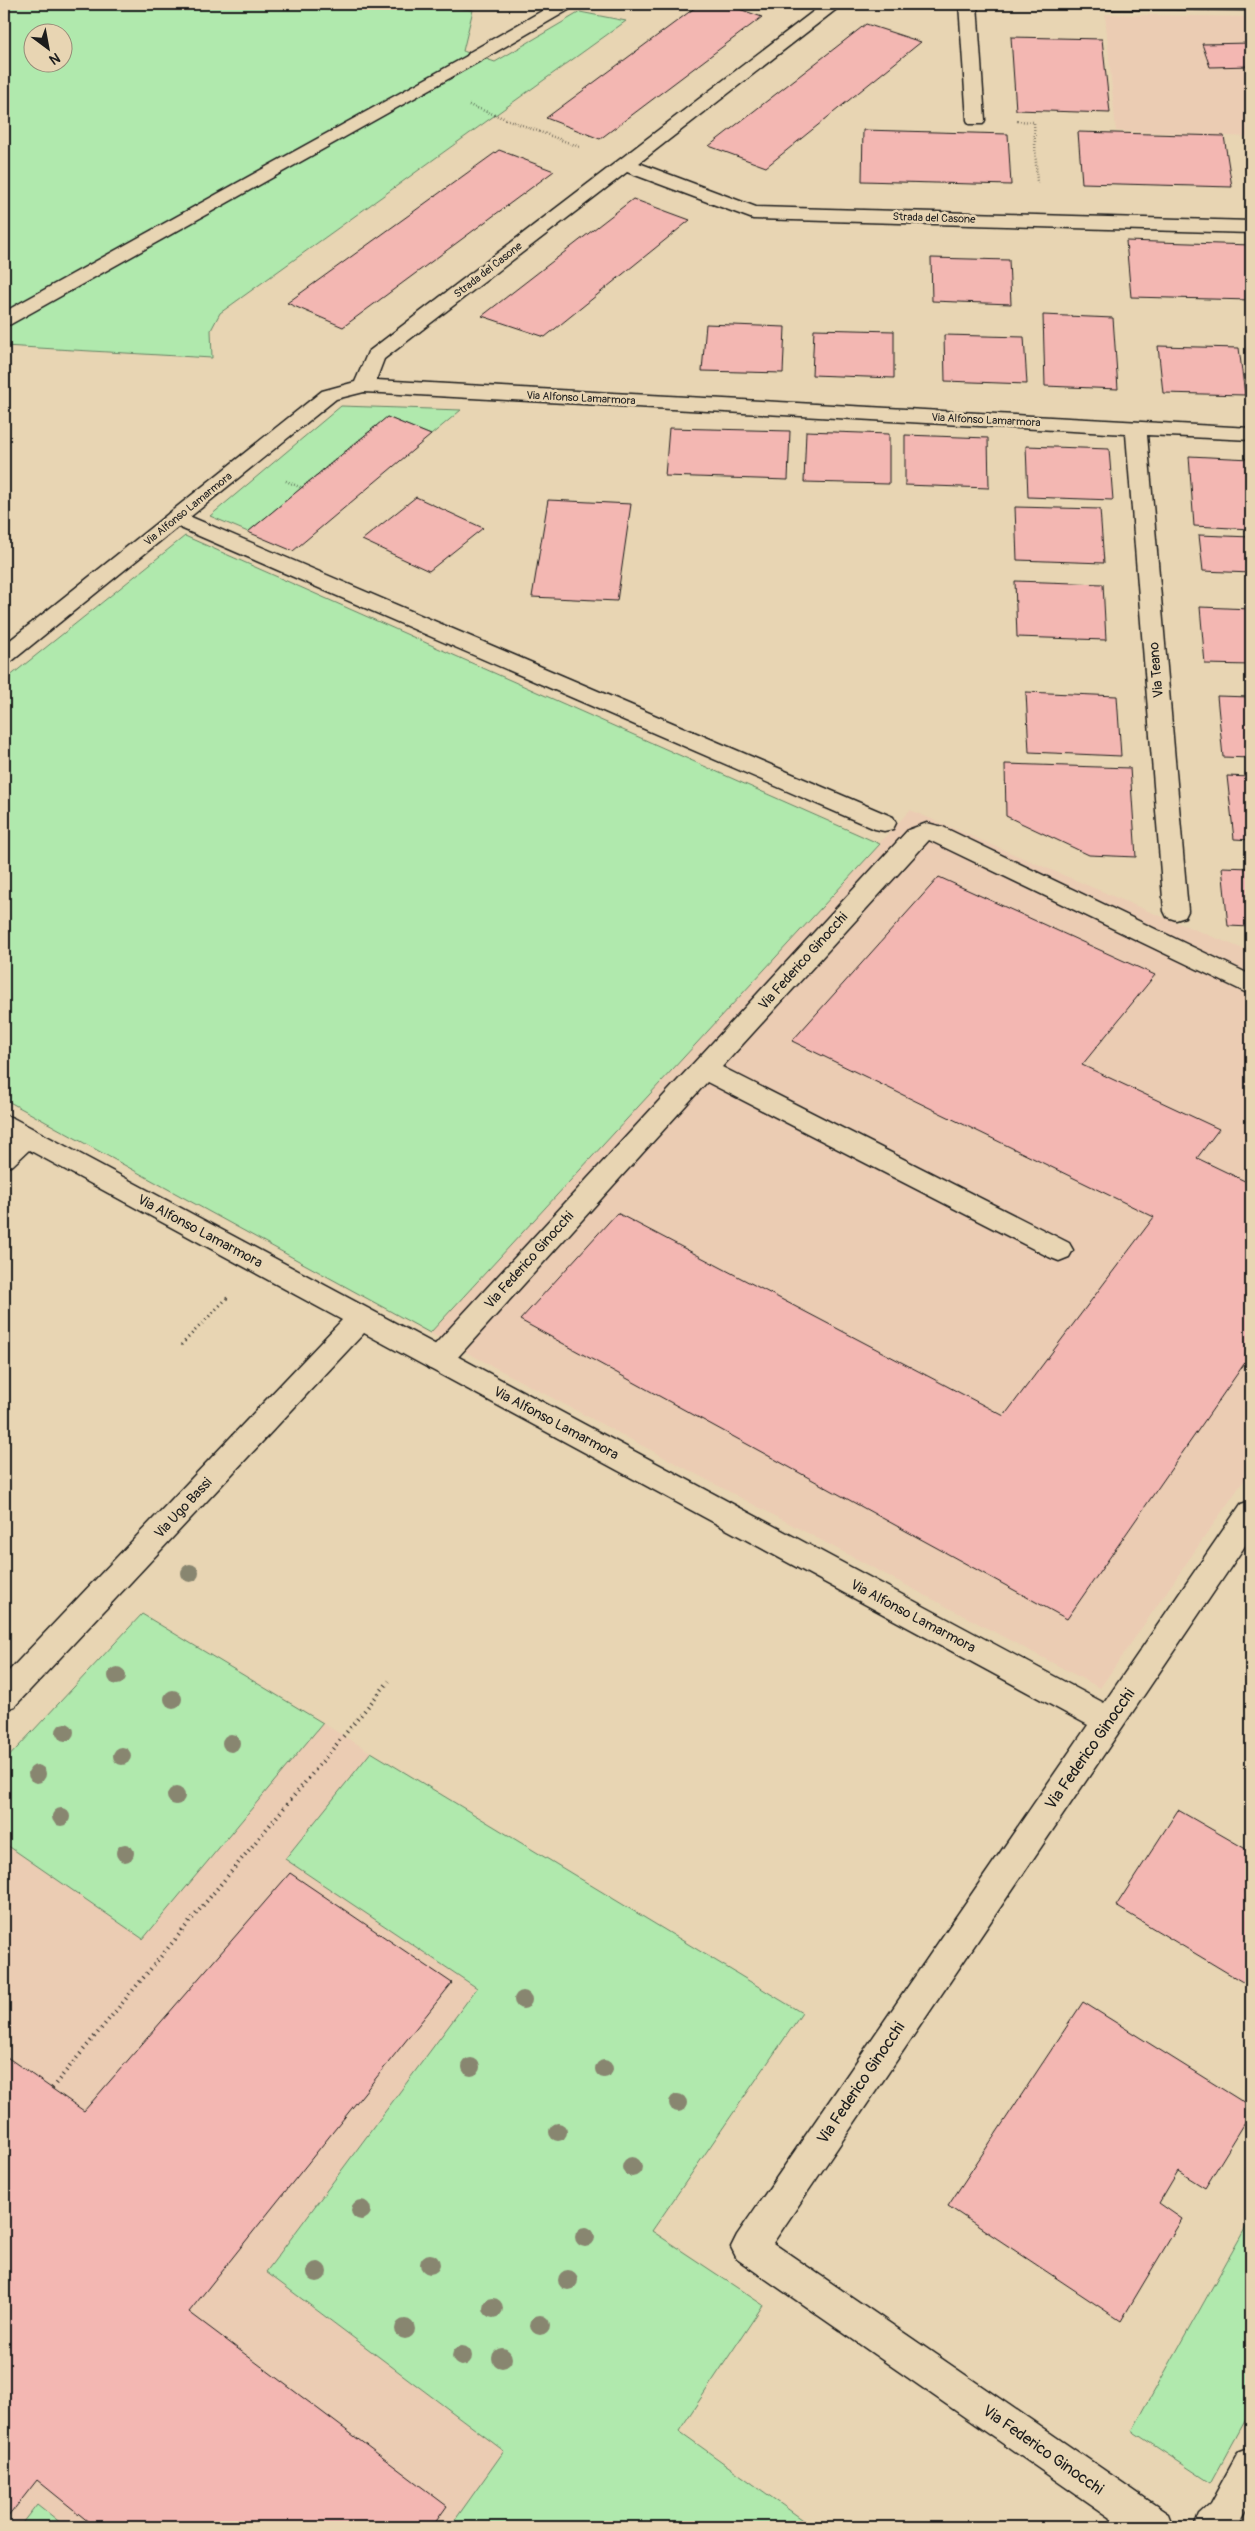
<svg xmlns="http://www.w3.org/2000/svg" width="1255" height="2531" font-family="Pangolin,sans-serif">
<rect width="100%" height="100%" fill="#e8d5b3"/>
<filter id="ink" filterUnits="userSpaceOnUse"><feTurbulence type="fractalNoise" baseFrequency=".02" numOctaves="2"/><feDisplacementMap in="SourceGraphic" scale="10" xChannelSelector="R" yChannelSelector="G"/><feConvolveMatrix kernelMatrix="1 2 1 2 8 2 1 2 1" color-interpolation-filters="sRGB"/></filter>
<g filter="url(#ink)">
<path fill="#ebccb3" d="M1105 14 1251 17V137L1116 131Z
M910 810 1148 911 1251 952V1470L1100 1688 430 1333Z
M142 1614 802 2013 652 2231 763 2305 614 2527H4V1762Z"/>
<path fill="#b0e9ad" stroke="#668264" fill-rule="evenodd" d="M4 4H415L473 10 463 51 495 62 580 12 626 21 220 313 211 330 212 358 4 346ZM32 32H62V62H32Z
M341 406 461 410 431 435 387 417 248 532 210 516Z
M185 536 880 844 430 1333 4 1099V681Z
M142 1614 323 1723 143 1939 4 1843V1762Z
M371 1752 802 2013 652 2231 763 2305 679 2431 813 2527H450L504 2451 266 2272 477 1988 285 1859Z
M1251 2218V2410L1211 2483 1132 2431Z
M37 2504 66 2527H19Z"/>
<path fill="#f3b7b2" stroke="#1c1c1c" d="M700 4H725L762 17 600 139 546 118Z
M866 24 921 42 766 167 709 146Z
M1011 37 1102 39 1110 113 1016 110Z
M1251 43V66L1210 67 1202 44Z
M863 130 1008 134 1011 185 862 181Z
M1078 132 1224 136 1232 187 1082 183Z
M499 150 554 171 343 327 287 303Z
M633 199 690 220 545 337 482 316Z
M1126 241 1251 245V300L1131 297Z
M931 258 1009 260 1011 304 932 301Z
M1043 315 1113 318 1118 389 1045 386Z
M706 324 785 327 783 373 702 371Z
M814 329 894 331V378L812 375Z
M944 335 1024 337 1027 384 945 381Z
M1158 346 1239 348 1245 395 1163 393Z
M387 417 431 435 293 551 248 532Z
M669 428 790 431 788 480 665 476Z
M806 431 889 434V484L804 482Z
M905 435 988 438 989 488 905 485Z
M1026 446 1109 449 1113 500 1028 497Z
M1189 456 1251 459V529L1194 526Z
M416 497 483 528 429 571 362 540Z
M548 500 631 504 617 601 532 597Z
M1015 507 1100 509 1104 563 1017 560Z
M1199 535 1251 537V573L1203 571Z
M1015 581 1103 584 1106 640 1017 637Z
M1200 607 1251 609V665L1205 664Z
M1026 692 1117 696 1121 756 1029 752Z
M1217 696 1251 697V758L1223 757Z
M1005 764 1130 768 1136 857 1089 855 1006 816Z
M1227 776 1251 777V840L1234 839Z
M1222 867 1251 868V927L1228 926Z
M939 877 1155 975 1082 1065 1219 1129 1197 1158 1251 1184V1354L1067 1619 520 1320 617 1213 1004 1416 1154 1217 792 1041Z
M1178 1810 1251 1852V1987L1116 1906Z
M290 1873 452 1983 189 2312 447 2506 432 2527H95L37 2480 4 2522V2055L84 2111Z
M1083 2002 1251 2107V2113L1205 2188 1178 2171 1159 2203 1182 2219 1121 2321 948 2206Z"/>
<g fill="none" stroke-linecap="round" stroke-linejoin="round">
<g stroke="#1c1c1c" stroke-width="3">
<path id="service" d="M177 511 893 817 896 823 893 829 884 831 875 829 169 523 166 518 169 513Z
M927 823 943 827 1251 975V995L929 840 722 1067 1069 1243 1073 1250 1069 1257 1059 1261 1049 1257 707 1082 448 1368 438 1371 428 1368 424 1360 428 1352 908 830Z"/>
</g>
<g stroke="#1c1c1c" stroke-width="3">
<path id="pedestrian" d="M476 51 482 52 485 56 482 60 11 324 4 326V312Z"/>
</g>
<g stroke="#1c1c1c" stroke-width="3">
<path id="minor" d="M554 4H575L572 8 482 60H470L467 56 470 52Z
M823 4H843L639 163 756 207 1251 221V233L753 219 627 172 384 359 376 380 1251 428V440L1147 435 1188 911 1185 917 1176 920 1167 917 1164 911 1126 434 364 392 336 399 12 661 4 663V645L322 391 355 382 368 352Z
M959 4H977L985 120 983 124H969L967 120Z
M4 1115 13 1118 1104 1703 1241 1504 1251 1501V1537L773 2243 1168 2514 1173 2527H1123L737 2259 731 2247 737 2235 1088 1725 364 1333 15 1706 4 1710V1676L342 1320 29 1150 13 1165 4 1168V1142L7 1139 4 1137Z
M1251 2448V2502L1238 2527H1194L1199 2514 1210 2504 1238 2453Z"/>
</g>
<g stroke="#1c1c1c" stroke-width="3">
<path id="tertiary" d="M1101 4H1251V10L1110 9 1104 8Z"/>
</g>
<path stroke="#1c1c1c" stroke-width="2.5" stroke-dasharray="0.5 2.5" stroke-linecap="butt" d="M469 105 580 147
M1017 121 1034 122 1037 183
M286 481 302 488 377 426"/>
<path stroke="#1c1c1c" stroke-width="3" stroke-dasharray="1 4" stroke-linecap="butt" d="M181 1345 230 1295"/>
<path stroke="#1c1c1c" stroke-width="4" stroke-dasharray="1 4.5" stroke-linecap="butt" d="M52 2088 389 1681"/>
<use href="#service" fill="#e8d5b3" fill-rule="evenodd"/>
<use href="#pedestrian" fill="#e8d5b3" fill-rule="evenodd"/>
<use href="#minor" fill="#e8d5b3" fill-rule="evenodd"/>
<use href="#tertiary" fill="#e8d5b3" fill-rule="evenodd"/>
</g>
<g fill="#888670">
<circle cx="190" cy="1573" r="9"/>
<circle cx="117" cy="1676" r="9"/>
<circle cx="173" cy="1699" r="9"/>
<circle cx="65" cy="1732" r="9"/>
<circle cx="231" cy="1743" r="9"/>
<circle cx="122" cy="1756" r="9"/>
<circle cx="37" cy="1774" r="9"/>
<circle cx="176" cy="1796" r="9"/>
<circle cx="61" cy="1817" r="9"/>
<circle cx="125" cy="1853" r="9"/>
<circle cx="523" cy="2000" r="9"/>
<circle cx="471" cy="2067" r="9"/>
<circle cx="604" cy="2069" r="9"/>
<circle cx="678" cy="2103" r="9"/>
<circle cx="558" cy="2132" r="9"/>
<circle cx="632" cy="2167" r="10"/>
<circle cx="361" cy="2210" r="10"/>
<circle cx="585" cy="2237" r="10"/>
<circle cx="430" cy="2264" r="10"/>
<circle cx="317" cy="2272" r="10"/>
<circle cx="568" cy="2280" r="10"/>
<circle cx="493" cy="2308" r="10"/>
<circle cx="540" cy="2325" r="10"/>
<circle cx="405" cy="2329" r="10"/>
<circle cx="462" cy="2356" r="10"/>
<circle cx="502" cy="2358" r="10"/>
</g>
</g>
<g text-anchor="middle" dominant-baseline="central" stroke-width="5" stroke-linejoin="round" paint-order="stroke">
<g font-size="11" fill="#1c1c1c" stroke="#e8d5b3">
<text transform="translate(934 218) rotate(2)">Strada del Casone</text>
<text transform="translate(488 270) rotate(-38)">Strada del Casone</text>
<text transform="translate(581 398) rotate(3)">Via Alfonso Lamarmora</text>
<text transform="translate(986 420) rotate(3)">Via Alfonso Lamarmora</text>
<text transform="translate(188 509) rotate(-39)">Via Alfonso Lamarmora</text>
</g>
<g font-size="14" fill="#1c1c1c" stroke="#e8d5b3">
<text transform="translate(1156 670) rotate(-95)">Via Teano</text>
<text transform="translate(803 961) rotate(-48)">Via Federico Ginocchi</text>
<text transform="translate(200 1231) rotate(28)">Via Alfonso Lamarmora</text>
<text transform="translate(529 1260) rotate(-48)">Via Federico Ginocchi</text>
<text transform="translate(556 1423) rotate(28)">Via Alfonso Lamarmora</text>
<text transform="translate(183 1508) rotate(-47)">Via Ugo Bassi</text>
<text transform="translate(913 1616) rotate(28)">Via Alfonso Lamarmora</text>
</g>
<g font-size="16" fill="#1c1c1c" stroke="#e8d5b3">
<text transform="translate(1090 1749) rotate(-55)">Via Federico Ginocchi</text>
<text transform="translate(861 2083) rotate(-56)">Via Federico Ginocchi</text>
<text transform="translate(1043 2450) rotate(35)">Via Federico Ginocchi</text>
</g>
</g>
<rect width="1255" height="2531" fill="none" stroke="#e8d5b3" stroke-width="20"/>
<rect x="10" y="10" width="1235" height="2511" fill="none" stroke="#1c1c1c" stroke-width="2" filter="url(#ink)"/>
<g transform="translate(48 48) rotate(148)"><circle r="24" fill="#e8d5b3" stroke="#968b77"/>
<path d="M0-4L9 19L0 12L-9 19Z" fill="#1c1c1c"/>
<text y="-8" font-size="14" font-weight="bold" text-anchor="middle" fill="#1c1c1c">N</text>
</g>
</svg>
